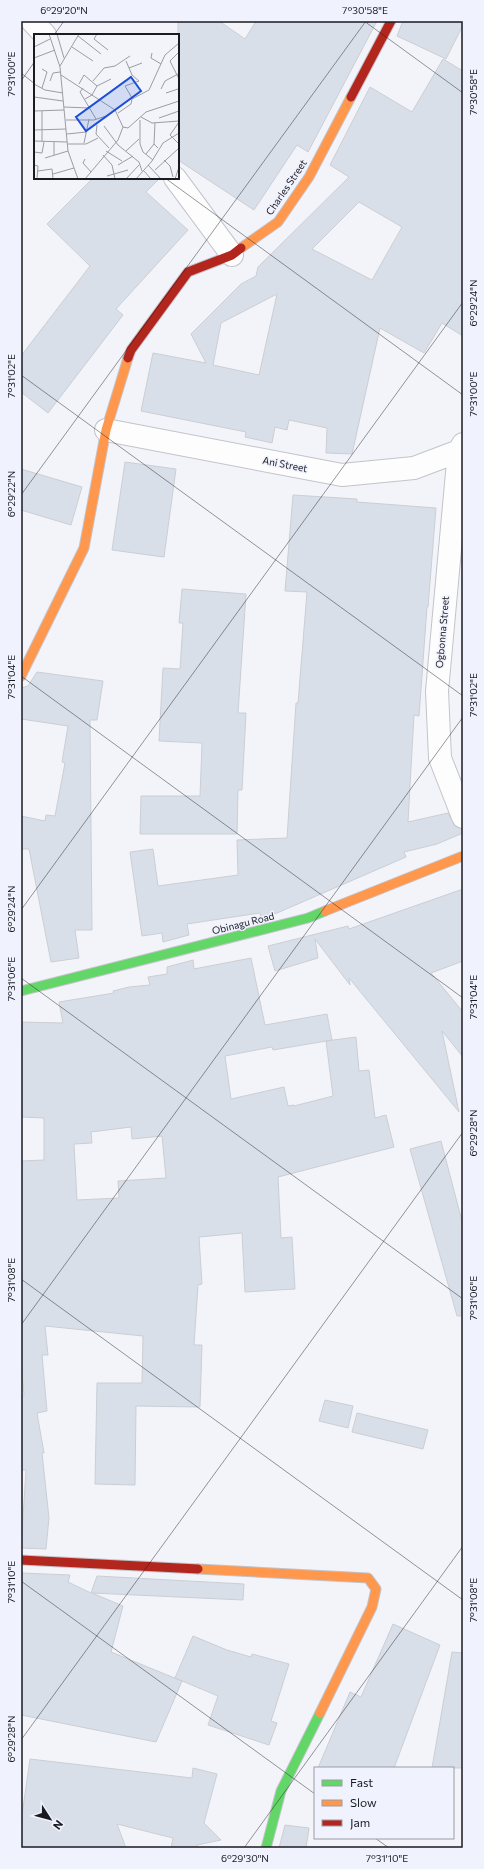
<svg xmlns="http://www.w3.org/2000/svg" width="484" height="1869" font-family="Commissioner,sans-serif">
<rect width="100%" height="100%" fill="#f3f4fa"/>
<path fill="#d8dfe8" stroke="#cbcfd4" fill-rule="evenodd" d="M178 21H219L245 39 256 21H377L308 152 297 145 254 210 178 160Z
M403 21H463V25L446 59 397 36Z
M443 59 463 71V336L442 323 424 353 380 328 352 454 326 453 327 428 289 420 287 430 275 427 272 443 245 437 246 432 141 411 153 353 206 363 191 334 241 284 256 276 258 267 349 177 330 165 370 87 412 112ZM359 202 402 227 372 280 312 249ZM277 294 259 375 213 365 221 323Z
M93 178H160L146 192 188 230 116 309 123 315 48 413 21 392V356L90 266 47 224Z
M125 462 176 469 164 557 112 550Z
M21 469 82 487 71 525 21 510Z
M293 495 357 499V502L436 508 428 607H427L419 716 414 715 408 822 448 813 455 826 463 829V833L437 844 404 852 406 857 277 913 261 917 260 913 187 924 189 935 163 942 162 933 142 936 130 852 153 849 158 886 238 875 237 840 287 838 296 703H298L307 592 285 591Z
M182 589 246 594 238 713H246L242 790H238L237 834H140L141 796H200L202 743 159 741 163 668 180 669 183 623H179Z
M37 672 103 681 97 720H90L92 930H75L79 958 51 962 29 849H21V816L45 821 46 815 55 816 65 763 62 762 68 726 21 719V688L28 686Z
M463 889V961L431 973 463 1012V1057L442 1031 459 1112 349 978 350 985 315 939 318 958 275 971 268 946 348 926 349 929Z
M251 958 265 1025 327 1014 332 1040 273 1050 272 1047 225 1056 231 1099 284 1087 288 1106 294 1105V1106L333 1096 326 1041 356 1037 359 1071 369 1070 375 1118 386 1115 394 1147 278 1177 281 1238 292 1237 295 1289 245 1292 242 1233 199 1237 202 1284 198 1285 194 1345H202L200 1407 136 1406 135 1485 95 1484 97 1383H142L143 1336 45 1326 48 1355H42L47 1411 37 1413 44 1453H42L49 1518 46 1549 21 1548 26 1470H21V1396L24 1395 21 1362V1161L44 1160V1118L21 1117 22 1022 63 1023 59 1002 114 993 113 991 129 987 150 985 148 977 167 974V967L193 960 194 969ZM131 1127 132 1139 162 1136 166 1178 118 1181 119 1198 77 1200 74 1144 92 1143 91 1132Z
M441 1141 463 1225V1316H457L410 1149Z
M325 1400 353 1406 348 1428 319 1421Z
M357 1413 428 1430 423 1449 352 1432Z
M21 1573 70 1575 68 1582 91 1593 97 1576 244 1584 243 1600 92 1593 123 1606 111 1652 182 1681 156 1742 21 1715Z
M393 1624 440 1645 394 1768H318L350 1692 361 1697Z
M193 1636 227 1650 251 1657 252 1654 289 1664 271 1721 277 1723 269 1745 208 1725 218 1696 175 1678Z
M452 1652 463 1653V1768H432Z
M30 1759 192 1778 193 1768 217 1774 204 1823 221 1840 197 1845V1848H171L173 1838 117 1824 126 1848H21L22 1815Z
M285 1825 309 1828 306 1848H279Z"/>
<g fill="none" stroke-linecap="round" stroke-linejoin="round">
<g stroke="#c3c4ca" stroke-width="24">
<path id="street" d="M32 21 45 35
M175 178 232 255
M106 430 342 475 414 468 459 451H463
M463 444 459 451 437 691 440 758 463 817"/>
</g>
<g stroke="#c3c4ca" stroke-width="11">
<path id="fast" d="M21 991 308 918 325 911
M266 1848 281 1791 320 1713"/>
</g>
<g stroke="#c3c4ca" stroke-width="11">
<path id="slow" d="M241 248 278 222 309 177 351 97
M21 676 84 548 106 430 128 358
M325 911 463 856
M198 1569 368 1578 376 1589 372 1607 320 1713"/>
</g>
<g stroke="#c3c4ca" stroke-width="11">
<path id="jam" d="M351 97 391 21
M128 358 131 350 188 272 232 255 241 248
M21 1560 198 1569"/>
</g>
<use href="#street" stroke="#fdfdfe" stroke-width="22"/>
<use href="#fast" stroke="#63d668" stroke-width="9"/>
<use href="#slow" stroke="#ff974d" stroke-width="9"/>
<use href="#jam" stroke="#b3261e" stroke-width="9"/>
</g>
<path fill="none" stroke="#1a1b21" stroke-width="1" stroke-opacity="0.45" d="M364 21 463 93M54 35 64 21M21 73 35 84M21 81 35 61M165 178 463 395M21 375 463 696M21 495 366 21M21 676 463 998M21 910 463 302M21 978 463 1299M21 1279 463 1600M21 1325 463 717M21 1581 315 1794M21 1740 463 1132M375 1838 389 1848M244 1848 463 1546"/>
<g text-anchor="middle" dominant-baseline="central" stroke-width="3" stroke-linejoin="round" paint-order="stroke">
<g font-size="10" fill="#1a1b21" stroke="#f0f2fd">
<text transform="translate(286 187) rotate(-56)">Charles Street</text>
<text transform="translate(285 464) rotate(11)">Ani Street</text>
<text transform="translate(442 632) rotate(-85)">Ogbonna Street</text>
<text transform="translate(243 923) rotate(-14)">Obinagu Road</text>
</g>
</g>
<g transform="translate(34 34)">
<rect width="145" height="145" fill="#f3f4fa"/>
<path fill="none" stroke="#9c9da3" stroke-width="1" d="M15 0 26 33 34 117 44 145M23 0 30 24M63 0 60 5 74 16M44 2 67 20M0 13 16 5M38 13 59 27M145 18 136 27 145 45M118 19 117 24 127 30M0 24 21 16M92 27 98 41 105 47 91 52 98 64M26 32 45 0M95 34 108 29M27 41 81 76 89 93 84 106 51 145M16 47 19 39 26 38M59 47 70 34 81 32 96 22M0 50 11 56 29 59M45 50 50 41 63 52 58 61 51 65M63 52 77 45M8 54 13 38 8 35M49 54 46 58 62 85M127 55 131 47 144 40M132 59 144 55M0 63 29 67M30 73 55 74 67 65M0 77 30 76M84 79 97 70 98 65 115 56 131 21 145 9M107 83 118 89 145 87M125 84 145 77M32 86H60L72 82M106 86V110L109 118 119 126M145 88 136 101 145 110M121 89 120 110 124 114M63 91 62 100 75 114M70 92 84 111 105 128 108 137M89 93 94 94 112 78 145 67M0 96 32 95M33 100 52 98M0 107 33 108M8 108V77M20 108V121M50 109 55 85M34 110H52L64 104M72 117 88 127M92 117 105 105M0 118 8 119 10 108M112 120 120 110M69 121 78 131 81 145M11 124 34 117M51 125 49 129 57 138M130 126 136 132 139 143M0 131 4 132 3 145M84 131 99 122M114 131 127 145M109 136 117 145M121 136 145 114M4 137 18 135 19 145M19 140 40 134M73 142 94 136M92 145 105 131M102 145 118 127 129 109 145 99M141 145 145 133"/>
<path fill="#1d4ed8" fill-opacity="0.15" stroke="#1d4ed8" stroke-width="2" d="M97 43 107 57 52 97 42 83Z"/>
<rect width="145" height="145" fill="none" stroke="#1a1b21" stroke-width="2"/>
</g>
<rect width="484" height="1869" fill="none" stroke="#f0f2fd" stroke-width="44"/>
<rect x="314" y="1767" width="140" height="72" fill="#f0f2fd" stroke="#9a9ca5"/>
<rect x="322" y="1780" width="20" height="6" fill="#63d668" stroke="#9a9ca5"/>
<text x="350" y="1787" font-size="12" fill="#1a1b21">Fast</text>
<rect x="322" y="1800" width="20" height="6" fill="#ff974d" stroke="#9a9ca5"/>
<text x="350" y="1807" font-size="12" fill="#1a1b21">Slow</text>
<rect x="322" y="1820" width="20" height="6" fill="#b3261e" stroke="#9a9ca5"/>
<text x="350" y="1827" font-size="12" fill="#1a1b21">Jam</text>
<g transform="translate(50 1819) rotate(126)" stroke="#f0f2fd" stroke-width="3" paint-order="stroke">
<path d="M0-3L7 15L0 10L-7 15Z" fill="#1a1b21"/>
<text y="-6" font-size="11" font-weight="bold" text-anchor="middle" fill="#1a1b21">N</text>
</g>
<rect x="22" y="22" width="440" height="1825" fill="none" stroke="#1a1b21" stroke-width="1.5"/>
<g font-size="10" text-anchor="middle" fill="#1a1b21">
<text x="64" y="14">6°29'20"N</text>
<text x="365" y="14">7°30'58"E</text>
<text transform="translate(11 74) rotate(-90)" y="4">7°31'00"E</text>
<text transform="translate(473 92) rotate(-90)" y="4">7°30'58"E</text>
<text transform="translate(473 303) rotate(-90)" y="4">6°29'24"N</text>
<text transform="translate(11 376) rotate(-90)" y="4">7°31'02"E</text>
<text transform="translate(473 394) rotate(-90)" y="4">7°31'00"E</text>
<text transform="translate(11 494) rotate(-90)" y="4">6°29'22"N</text>
<text transform="translate(11 677) rotate(-90)" y="4">7°31'04"E</text>
<text transform="translate(473 695) rotate(-90)" y="4">7°31'02"E</text>
<text transform="translate(11 909) rotate(-90)" y="4">6°29'24"N</text>
<text transform="translate(11 979) rotate(-90)" y="4">7°31'06"E</text>
<text transform="translate(473 997) rotate(-90)" y="4">7°31'04"E</text>
<text transform="translate(473 1133) rotate(-90)" y="4">6°29'28"N</text>
<text transform="translate(11 1280) rotate(-90)" y="4">7°31'08"E</text>
<text transform="translate(473 1298) rotate(-90)" y="4">7°31'06"E</text>
<text transform="translate(11 1582) rotate(-90)" y="4">7°31'10"E</text>
<text transform="translate(473 1600) rotate(-90)" y="4">7°31'08"E</text>
<text transform="translate(11 1739) rotate(-90)" y="4">6°29'28"N</text>
<text x="245" y="1862">6°29'30"N</text>
<text x="387" y="1862">7°31'10"E</text>
</g>
</svg>
